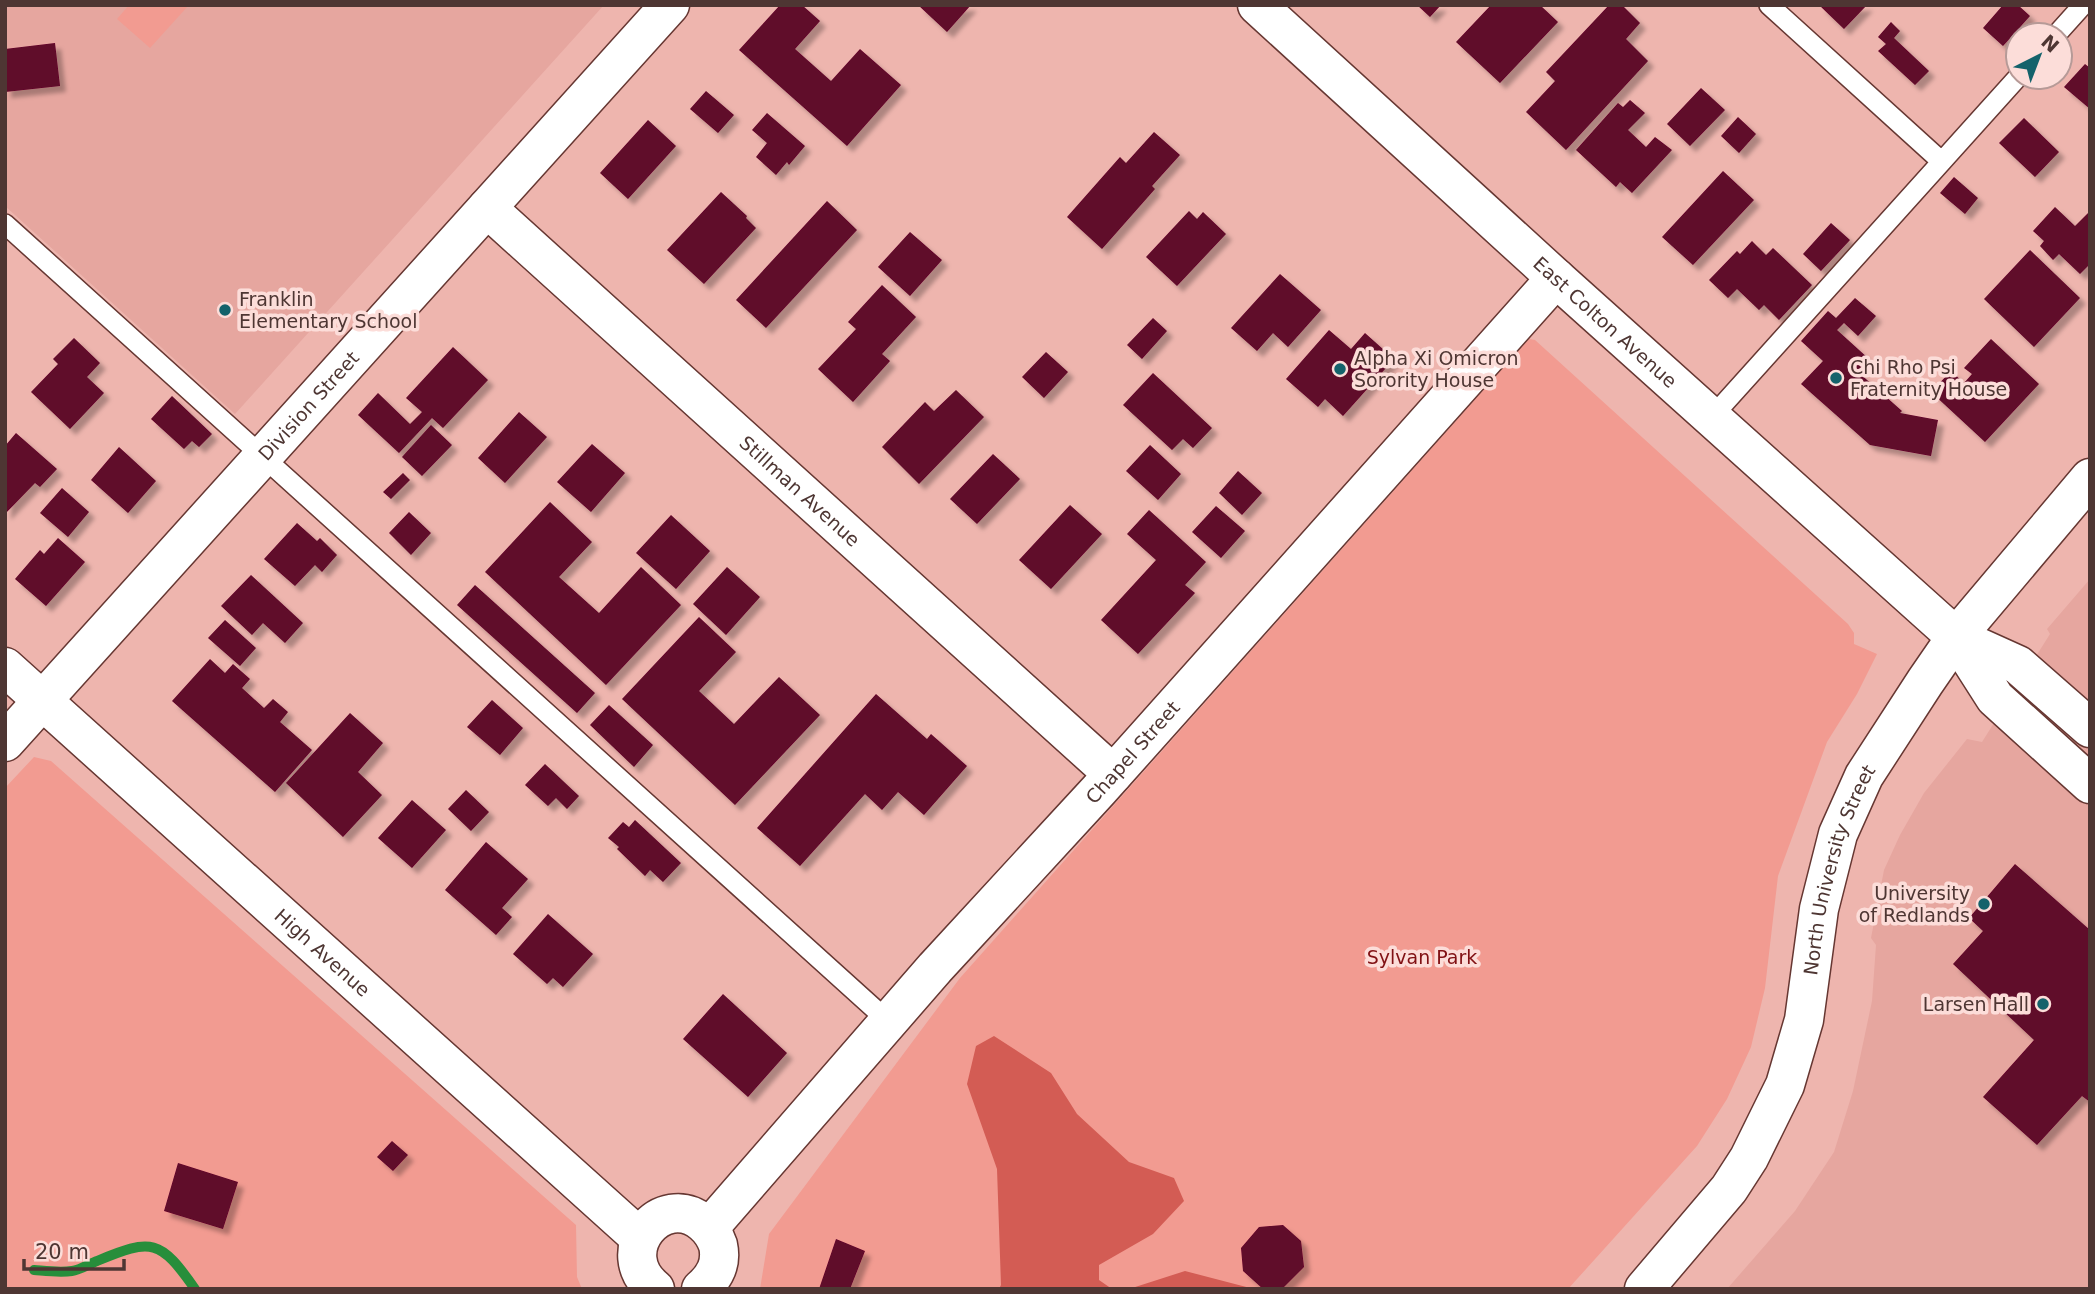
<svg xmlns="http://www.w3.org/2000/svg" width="2095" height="1294" font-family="'DejaVu Sans',sans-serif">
<defs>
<filter id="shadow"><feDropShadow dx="6" dy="6" stdDeviation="2" flood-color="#0004"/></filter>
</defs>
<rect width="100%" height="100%" fill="#eeb5ae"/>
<path fill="#e6a69f" d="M5 5H604L235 414 5 206Z
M2090 579V1289H1727L1795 1211 1834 1152 1853 1091 1872 1001 1876 945 1871 938 1884 870 1900 835 1924 793 1967 739 1982 742 2050 634 2047 629Z"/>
<path fill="#f29b91" d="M129 5H189L150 48 117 19Z
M1529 339 1535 340 1848 624 1854 633V644L1877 654 1857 694 1827 742 1778 876 1765 988 1751 1047 1727 1099 1697 1146 1568 1289H760L769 1234 960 978Z
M34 757 51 761 576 1225 577 1277 582 1289H5V788Z"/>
<path fill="#d35c54" d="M994 1036 1051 1073 1077 1114 1129 1162 1174 1178 1184 1201 1153 1234 1099 1265V1280L1112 1289H999L1001 1285 997 1169 967 1084 976 1046Z
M1185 1271 1254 1289H1129Z"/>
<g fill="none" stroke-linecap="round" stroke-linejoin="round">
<path stroke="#278e3b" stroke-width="10" d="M34 1270C46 1271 60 1273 72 1271 80 1270 89 1264 97 1261 152 1238 160 1239 195 1289"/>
</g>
<path fill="#610729" filter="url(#shadow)" d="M780 5H802L820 21 795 49 831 81 860 49 901 85 847 146 739 50Z
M918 5H971L947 32Z
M1417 5H1441L1430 17Z
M1491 5H1540L1558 22 1500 83 1456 42Z
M1609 5H1622L1640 23 1626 39 1648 61 1566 150 1526 112 1555 81 1546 72Z
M1819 5H1867L1844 29Z
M2003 5H2018L2030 16 2003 46 1983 28Z
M1891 22 1900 31 1894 38 1929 71 1915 85 1878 51 1886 44 1878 37Z
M55 43 60 86 5 92V49Z
M2085 64 2090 68V109L2064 87Z
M1701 88 1725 110 1690 146 1667 124Z
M706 91 734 115 718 133 690 109Z
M1630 100 1645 113 1628 130 1646 147 1655 137 1672 150 1632 193 1620 182 1616 187 1576 150 1618 103 1623 107Z
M767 113 805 146 789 165 787 162 776 175 756 157 767 143 752 130Z
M1738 117 1756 134 1739 153 1721 136Z
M2024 118 2059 152 2035 177 1999 143Z
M648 120 676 146 628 199 600 173Z
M1154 132 1180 155 1152 186 1155 189 1102 249 1067 217 1120 157 1126 163Z
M1723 171 1754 200 1693 265 1662 237Z
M1954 177 1978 198 1965 214 1940 193Z
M721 192 747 216 746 218 756 228 704 284 667 250Z
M827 201 857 230 766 328 736 300Z
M2055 207 2075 226 2090 211V267L2088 266 2080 274 2059 254 2053 260 2040 246 2044 241 2033 231Z
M1189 211 1197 219 1203 212 1226 234 1177 286 1146 257Z
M1831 223 1850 240 1821 271 1803 254Z
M910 232 942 260 910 296 878 267Z
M1752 241 1766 255 1773 248 1812 285 1779 320 1764 305 1759 310 1737 289 1728 298 1709 280 1737 251 1740 254Z
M2030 250 2080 298 2034 347 1984 299Z
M1280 274 1321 310 1288 347 1273 333 1257 351 1231 328Z
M882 285 916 317 882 354 890 361 853 402 818 369 856 329 848 322Z
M1855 298 1876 316 1858 336 1844 323 1837 330 1869 359 1858 372 1902 411 1900 413 1938 420 1931 456 1870 445 1801 384 1823 361 1801 341 1828 311 1836 318Z
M1153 318 1167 331 1142 359 1127 345Z
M1329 330 1351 349 1365 333 1394 359 1343 416 1325 399 1318 407 1286 379Z
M74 338 100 363 87 377 104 393 70 429 31 392 58 364 53 359Z
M1991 339 2039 384 1985 442 1931 392 1951 371 1964 383 1972 374 1964 368Z
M453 347 488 380 443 428 432 418 399 453 358 415 378 393 410 424 422 412 406 398Z
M1046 352 1068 372 1044 398 1022 377Z
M1153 373 1212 428 1193 448 1183 439 1172 450 1123 405Z
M956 390 984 417 919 484 882 447 925 402 934 411Z
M172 396 212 434 199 447 192 441 184 449 151 419Z
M519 412 547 437 505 483 478 458Z
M431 425 452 445 422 476 402 457Z
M16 433 57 469 40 487 35 483 5 514V446Z
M592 444 625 473 591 512 557 482Z
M1150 445 1181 474 1158 500 1126 471Z
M119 447 156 481 128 513 91 480Z
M993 454 1020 479 977 524 950 499Z
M1238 471 1262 493 1242 515 1219 493Z
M403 473 410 480 391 499 383 492Z
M62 488 89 512 68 537 40 513Z
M550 502 592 542 559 577 599 613 641 567 681 605 606 685 485 572Z
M1070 505 1102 534 1051 589 1019 560Z
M1216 506 1245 531 1221 558 1192 532Z
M1149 510 1206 562 1185 585 1195 593 1138 654 1101 620 1156 560 1127 534Z
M409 512 431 533 411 555 389 533Z
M671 515 710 551 676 589 636 553Z
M297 523 317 541 320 538 337 555 322 572 315 565 295 586 264 559Z
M58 538 85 562 46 606 15 579 40 550 44 554Z
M727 567 760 597 726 635 693 604Z
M251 575 303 623 285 643 263 623 252 635 221 606Z
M475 585 595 693 577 713 457 605Z
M699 617 736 652 699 691 734 724 779 677 820 715 735 805 622 699Z
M225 620 256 648 240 666 208 638Z
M210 659 225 673 233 664 250 679 242 688 264 708 273 699 288 712 280 722 312 750 275 792 172 701Z
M876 694 927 739 931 734 967 766 924 815 898 792 882 810 865 794 800 866 757 828Z
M492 700 523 728 500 755 467 727Z
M609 705 653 745 634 767 590 725Z
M350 713 383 743 358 772 382 795 343 837 286 783Z
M545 764 579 796 567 809 556 798 548 806 525 785Z
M466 790 489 812 471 831 448 809Z
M412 800 446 830 412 868 378 838Z
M635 820 681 863 663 882 650 870 645 876 617 849 619 847 608 838 623 822 629 827Z
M486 842 528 879 502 908 512 917 496 935 445 890Z
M2015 864 2090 930V1102L2082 1096 2037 1145 1983 1097 2034 1040 1953 964 1983 931 1969 918Z
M548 914 593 954 563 987 553 978 547 984 513 954Z
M723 994 787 1053 748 1097 683 1039Z
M392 1141 408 1155 393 1171 377 1157Z
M178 1163 238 1182 223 1229 164 1211Z
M1283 1225 1301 1241 1304 1267 1282 1289H1263L1243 1271 1241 1248 1259 1227Z
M836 1239 865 1251 850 1289H819Z"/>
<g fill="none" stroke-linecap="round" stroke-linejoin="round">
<g stroke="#663732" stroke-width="22">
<path id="lane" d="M1769 5 1941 161
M2056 35 2083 5
M5 224 888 1021
M1711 418 2018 77"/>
</g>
<g stroke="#663732" stroke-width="41">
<g id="street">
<path id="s1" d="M487 208 1113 774"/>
<path id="s2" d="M5 667 640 1238"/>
<path id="s3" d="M5 742 670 5"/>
<path id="s4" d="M709 1228 935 968 1099 790 1556 278"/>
<path d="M655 1289C609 1252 662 1189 703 1223 710 1229 715 1236 718 1245 722 1263 715 1277 701 1289"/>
</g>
</g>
<g stroke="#663732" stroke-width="41">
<g id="secondary">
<path id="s5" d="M1257 5 1556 278 1956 637 1995 698 2090 784"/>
<path d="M1956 637 2018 665 2090 728"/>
<path id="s6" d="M1644 1289 1729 1189 1749 1158 1785 1085 1804 1020 1819 909 1838 834 1864 776 1925 682 1956 637 2090 478"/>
</g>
</g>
<use href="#lane" stroke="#fff" stroke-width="19"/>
<use href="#street" stroke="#fff" stroke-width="38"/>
<use href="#secondary" stroke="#fff" stroke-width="38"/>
</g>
<g fill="#14626b" stroke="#fcddd9" stroke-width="2.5">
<circle cx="225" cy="310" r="7"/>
<circle cx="1340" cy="369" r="7"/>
<circle cx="1836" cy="378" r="7"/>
<circle cx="1984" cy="904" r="7"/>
<circle cx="2043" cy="1004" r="7"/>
</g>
<g text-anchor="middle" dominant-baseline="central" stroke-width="7" stroke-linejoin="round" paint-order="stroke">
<g font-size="19" fill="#4e3633" stroke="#fcddd9" text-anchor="start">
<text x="239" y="299">Franklin<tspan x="239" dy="22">Elementary School</tspan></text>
<text x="1354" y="358">Alpha Xi Omicron<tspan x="1354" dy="22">Sorority House</tspan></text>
<text x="1850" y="367">Chi Rho Psi<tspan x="1850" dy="22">Fraternity House</tspan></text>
<text x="1970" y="893" text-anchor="end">University<tspan x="1970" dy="22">of Redlands</tspan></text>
<text x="2029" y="1004" text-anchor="end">Larsen Hall</text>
</g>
<g font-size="19" fill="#4e3633" stroke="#fcddd9">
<text stroke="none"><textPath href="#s5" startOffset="471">East Colton Avenue</textPath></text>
<text stroke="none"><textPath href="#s3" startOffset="453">Division Street</textPath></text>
<text stroke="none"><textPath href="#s1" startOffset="422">Stillman Avenue</textPath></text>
<text stroke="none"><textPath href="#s4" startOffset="637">Chapel Street</textPath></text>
<text stroke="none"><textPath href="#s6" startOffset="472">North University Street</textPath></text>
<text stroke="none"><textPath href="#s2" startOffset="427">High Avenue</textPath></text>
</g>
<g font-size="19" fill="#811114" stroke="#fcddd9">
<text x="1422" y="957">Sylvan Park</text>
</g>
</g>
<rect width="2095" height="1294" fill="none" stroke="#4e3633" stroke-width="14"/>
<g transform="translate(2039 56) rotate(42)"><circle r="33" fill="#fcddd9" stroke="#b69a97" stroke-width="2"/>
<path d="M0-5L12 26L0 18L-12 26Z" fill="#14626b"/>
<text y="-10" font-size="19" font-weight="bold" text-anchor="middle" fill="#4e3633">N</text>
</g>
<path d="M24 1259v10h100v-10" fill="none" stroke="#4e3633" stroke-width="3.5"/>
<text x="35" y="1259" font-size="21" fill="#4e3633" stroke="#fcddd9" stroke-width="5" paint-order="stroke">20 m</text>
</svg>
